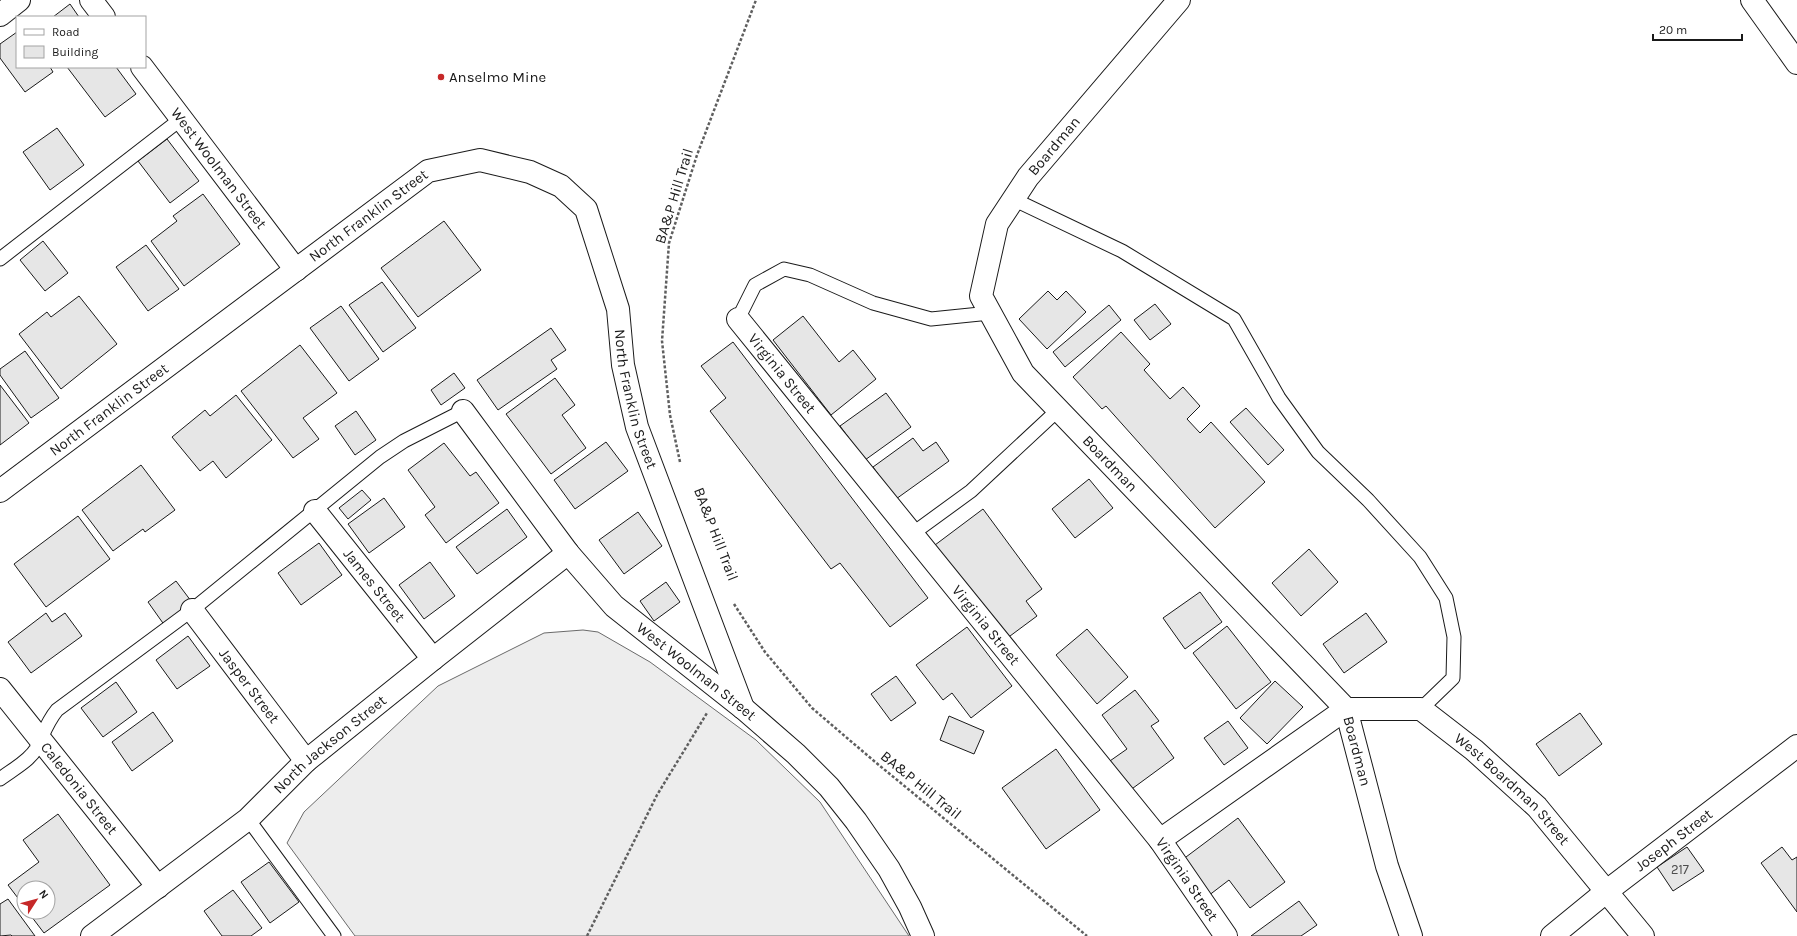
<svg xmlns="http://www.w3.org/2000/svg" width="1797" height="936" font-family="Karla,sans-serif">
<rect width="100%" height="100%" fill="#fff"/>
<path fill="#ededed" stroke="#6a6a6a" d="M583 630 598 632 650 662 756 740 820 802 909 936H355L287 843 304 812 438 686 544 633Z"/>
<path fill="#e6e6e6" stroke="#1a1a1a" d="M70 4 79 17H53Z
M17 32V67H50L53 72 25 92 0 58V44Z
M67 67H116L136 94 105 117Z
M57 128 84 165 50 190 23 152Z
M167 139 199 181 170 203 138 161Z
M203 194 240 244 184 286 151 241 177 221 173 216Z
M444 221 481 270 418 317 381 268Z
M43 241 68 273 45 291 20 260Z
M146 245 179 289 148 311 116 267Z
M382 282 416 328 383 352 349 305Z
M1048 291 1057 300 1066 291 1086 312 1047 349 1019 319Z
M79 296 117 344 61 389 19 334 47 312 51 317Z
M1155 304 1171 324 1150 340 1134 320Z
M1109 305 1121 320 1065 367 1053 352Z
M341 306 379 359 349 381 310 328Z
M803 316 839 362 853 350 876 379 831 415 773 340Z
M551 328 566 350 551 360 557 369 498 410 477 380Z
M1121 332 1150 364 1144 370 1170 399 1183 387 1200 406 1187 419 1200 433 1211 422 1265 482 1215 528 1106 406 1102 409 1073 377Z
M733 342 928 598 890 627 840 563 831 569 710 411 726 398 701 366Z
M300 345 337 393 303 418 319 439 293 458 241 391Z
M25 351 59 398 31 418 0 375V369Z
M454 373 465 388 441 405 431 390Z
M555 378 575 405 562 415 586 448 551 474 506 414Z
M0 385 29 423 0 445Z
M886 393 911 427 865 460 840 426Z
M236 395 272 440 226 478 213 461 200 471 172 437 205 410 210 416Z
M1246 408 1284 450 1268 465 1230 422Z
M356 411 376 440 355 455 335 426Z
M913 438 923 451 936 442 949 461 896 499 873 467Z
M606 442 628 471 575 509 554 480Z
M444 443 470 476 476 472 499 503 446 543 425 515 435 507 408 470Z
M141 465 175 510 145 532 143 529 113 551 82 510Z
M1089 479 1113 508 1075 538 1052 509Z
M362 490 371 500 348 519 339 508Z
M384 498 405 527 369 553 348 524Z
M507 509 527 537 477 574 456 547Z
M983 509 1042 589 1026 601 1037 616 1006 639 935 545Z
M638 512 662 546 624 574 599 540Z
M78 516 110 559 46 607 14 564Z
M319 543 342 575 301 605 278 573Z
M1309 549 1338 582 1301 616 1272 583Z
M430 562 455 596 424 619 399 585Z
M176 581 194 605 165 626 148 602Z
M666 582 680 602 654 621 640 601Z
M1200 592 1222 622 1185 649 1163 618Z
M46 613 52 622 65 613 82 636 31 673 8 642Z
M1366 613 1387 642 1344 673 1323 644Z
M1227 626 1271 682 1236 709 1193 653Z
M967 627 1012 686 971 718 952 693 943 700 916 665Z
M1087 629 1128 677 1097 704 1056 655Z
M188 636 210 666 177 689 156 660Z
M896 676 916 703 891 721 871 694Z
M1275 681 1303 707 1267 744 1240 718Z
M116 682 137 712 103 737 81 708Z
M1135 690 1159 721 1151 726 1174 758 1129 791 1107 763 1127 749 1102 715Z
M153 712 173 741 132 771 112 742Z
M1580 713 1602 744 1559 776 1536 744Z
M949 716 984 731 974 754 940 740Z
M1228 721 1248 748 1224 765 1204 738Z
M1056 749 1100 810 1046 849 1002 788Z
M58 814 110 885 44 933 28 912H48V888H24V906L8 885 39 862 23 840Z
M1238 818 1285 882 1250 908 1229 880 1208 896 1182 860Z
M1687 847 1704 871 1673 891 1657 867Z
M1782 847 1792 860 1797 857V912L1761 863Z
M269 862 299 902 270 923 241 882Z
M233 890 262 928 251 936H222L204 911Z
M8 899 35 936H12L11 935 0 936V904Z
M1299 901 1317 925 1301 936H1251Z"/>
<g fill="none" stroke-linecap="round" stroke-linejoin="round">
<g stroke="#1a1a1a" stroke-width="15">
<path id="service" d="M1013 199 1122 251 1234 319 1279 398 1318 452 1368 500 1420 557 1446 598 1454 637 1453 678 1421 709
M0 259 181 119
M738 319 755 285 784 269 810 275 873 303 931 319 990 313
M912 534 971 491 1058 410
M0 779C12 770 29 761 36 749 43 735 47 722 57 710L192 610 380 457 404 441 463 411
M248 819 334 936"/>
</g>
<g stroke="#1a1a1a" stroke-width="24">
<g id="minor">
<path d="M91 0 104 17"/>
<path id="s1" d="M1179 0 1028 177 997 224 981 296 1023 373 1346 709 1387 866 1411 936"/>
<path d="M1752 0 1797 63"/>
<path d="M0 15 19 0"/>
<path id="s2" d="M142 67 296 270"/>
<path id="s3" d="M738 319 1160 840 1226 936"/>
<path id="s4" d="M463 411 568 553 614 606 743 708 796 754 829 787 856 821 889 869 910 907 923 936"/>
<path id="s5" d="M0 491 428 171 480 160 530 172 561 186 586 209 618 309 623 365 637 427 743 708"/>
<path id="s6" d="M315 511 433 659"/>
<path id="s7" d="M192 610 306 761"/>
<path id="s8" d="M0 689 158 887"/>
<path id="s9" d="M1160 840 1346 709H1421L1474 750 1537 807 1643 936"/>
<path id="s10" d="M92 936 248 819 306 761 433 659 568 553"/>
<path id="s11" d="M1552 936 1607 891 1797 746"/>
</g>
</g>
<path stroke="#5f5f5f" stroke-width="2.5" stroke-dasharray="3 2" stroke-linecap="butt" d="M680 462 670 415 662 341 669 243 697 155 756 0
M734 604 765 652 812 708 874 761 1087 936
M587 936 657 795 707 713"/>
<use href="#service" stroke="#fff" stroke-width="13"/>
<use href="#minor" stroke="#fff" stroke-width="22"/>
</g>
<circle fill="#c62828" stroke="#fff" stroke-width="1.5" cx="441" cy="77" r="4"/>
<g text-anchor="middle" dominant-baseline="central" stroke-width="3" stroke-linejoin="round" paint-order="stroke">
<g font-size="13" fill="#4d4d4d">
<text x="1680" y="869">217</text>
</g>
<g font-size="15" fill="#1a1a1a" stroke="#fff" text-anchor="start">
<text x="449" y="77">Anselmo Mine</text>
</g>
<g font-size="15" fill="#1a1a1a" stroke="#fff">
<text transform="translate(1054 146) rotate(-50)">Boardman</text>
<text stroke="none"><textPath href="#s2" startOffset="127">West Woolman Street</textPath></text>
<text transform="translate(674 196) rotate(-73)">BA&amp;P Hill Trail</text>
<text stroke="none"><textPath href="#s5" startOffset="460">North Franklin Street</textPath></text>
<text stroke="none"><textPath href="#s3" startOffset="70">Virginia Street</textPath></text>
<text stroke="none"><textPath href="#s5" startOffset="904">North Franklin Street</textPath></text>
<text stroke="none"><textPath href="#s5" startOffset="136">North Franklin Street</textPath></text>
<text stroke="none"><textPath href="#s1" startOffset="576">Boardman</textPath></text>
<text transform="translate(716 534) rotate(69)">BA&amp;P Hill Trail</text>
<text stroke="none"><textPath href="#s6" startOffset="95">James Street</textPath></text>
<text stroke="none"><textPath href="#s3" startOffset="394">Virginia Street</textPath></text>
<text stroke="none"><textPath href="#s4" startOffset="352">West Woolman Street</textPath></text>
<text stroke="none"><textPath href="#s7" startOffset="95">Jasper Street</textPath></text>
<text stroke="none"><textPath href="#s10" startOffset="306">North Jackson Street</textPath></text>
<text stroke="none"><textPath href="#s1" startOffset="960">Boardman</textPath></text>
<text transform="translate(921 785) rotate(39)">BA&amp;P Hill Trail</text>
<text stroke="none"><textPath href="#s8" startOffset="127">Caledonia Street</textPath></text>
<text stroke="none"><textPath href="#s9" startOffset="424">West Boardman Street</textPath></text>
<text stroke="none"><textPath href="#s11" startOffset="155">Joseph Street</textPath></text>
<text stroke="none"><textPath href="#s3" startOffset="718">Virginia Street</textPath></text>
</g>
</g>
<rect x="16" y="16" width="130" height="52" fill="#ffffff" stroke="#a3a3a3"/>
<rect x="24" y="29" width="20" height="6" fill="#ffffff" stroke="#a3a3a3"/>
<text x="52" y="36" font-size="12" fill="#1a1a1a">Road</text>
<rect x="24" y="46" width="20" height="12" fill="#e6e6e6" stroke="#a3a3a3"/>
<text x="52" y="56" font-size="12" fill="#1a1a1a">Building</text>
<g transform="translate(36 900) rotate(54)"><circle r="19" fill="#ffffff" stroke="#a3a3a3"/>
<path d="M0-3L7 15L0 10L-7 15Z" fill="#c62828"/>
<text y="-6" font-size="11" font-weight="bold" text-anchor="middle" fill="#1a1a1a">N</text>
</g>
<path d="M1653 34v6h89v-6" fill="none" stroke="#1a1a1a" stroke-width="2"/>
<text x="1659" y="34" font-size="12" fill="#1a1a1a" stroke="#ffffff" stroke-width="3" paint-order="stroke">20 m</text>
</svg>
